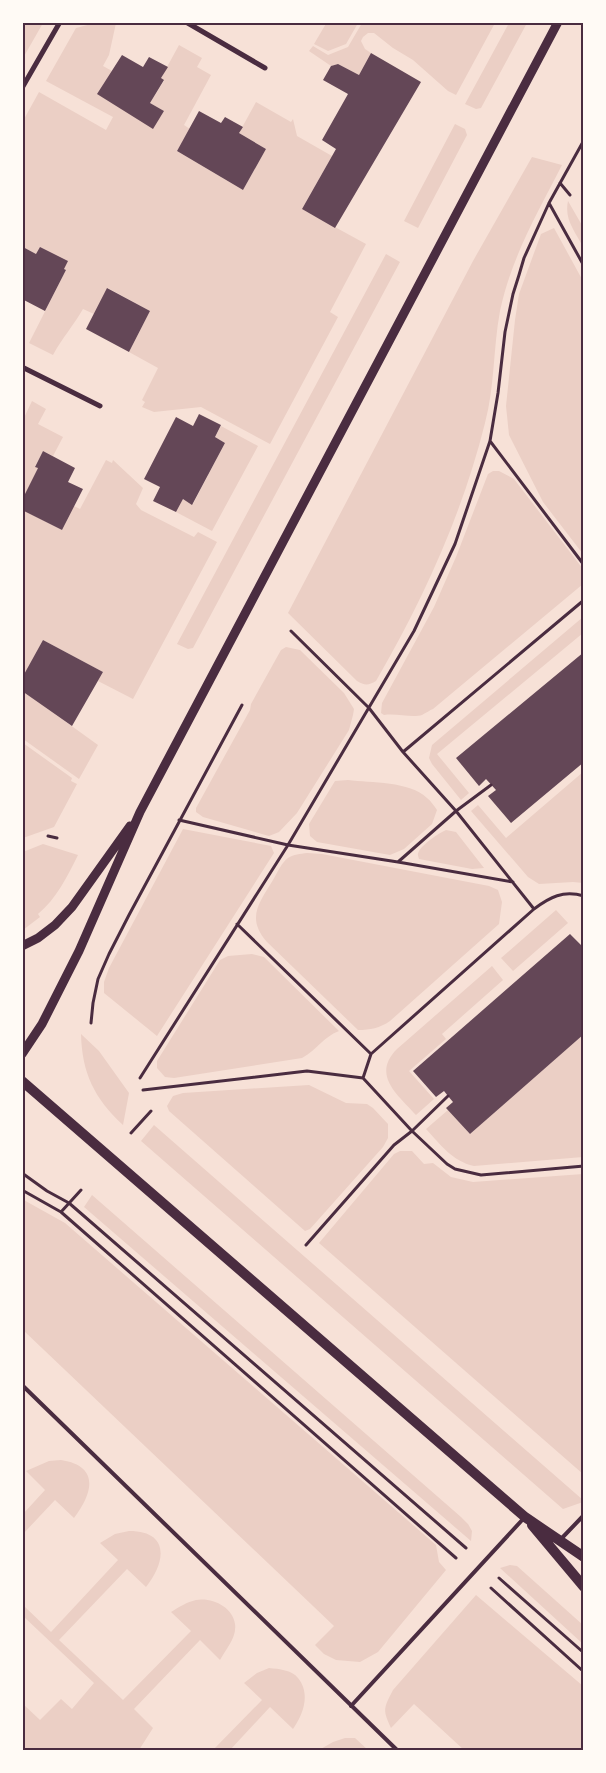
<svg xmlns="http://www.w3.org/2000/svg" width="606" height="1773" font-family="Mulish,sans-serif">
<rect width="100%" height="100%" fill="#f7e1d7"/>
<path fill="#ebcfc5" d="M23 22 43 23 23 58 22 23Z
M99 22 116 23 109 55 103 66 112 71 98 94 153 128 164 111 150 103 164 81 161 78 179 45 202 58 197 67 211 75 184 125 190 129 177 151 243 190 266 149 239 133 256 102 291 122 293 119 297 136 332 156 302 209 366 244 330 312 338 317 270 444 201 407 154 412 142 407 145 402 142 400 158 368 129 352 150 311 108 288 94 314 83 309C74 325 62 338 53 355L29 343 66 270 23 247V121L39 92 106 130 113 117 46 81 76 28Z
M327 22H358V23L346 44 328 51 314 44Z
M362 23H495L456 95 448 91 413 60 393 48 374 33H368L363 37 361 41 365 49 371 53 359 75 338 64 331 66 309 51 313 46 328 55 348 47Z
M509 23H527L481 108 476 109 465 104Z
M455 124 465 129 467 135 418 228 404 221Z
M532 157 562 165C538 212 511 258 500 311 493 348 495 386 485 423 462 515 423 600 376 681 368 686 364 685 357 681L288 613 473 261Z
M568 201 583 227V247C575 231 564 220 568 201Z
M554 228 583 281V554L543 502 509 435 506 406 515 320 519 294 541 234Z
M386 254 400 262 193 648 188 649 177 644Z
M32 401 46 409 38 424 63 437 53 456 43 451 35 466 38 468 23 500V420Z
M221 426 258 446 212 531 176 512 183 499 193 504 225 443 215 437Z
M106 460 112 463 113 460 143 488 136 504 141 510 194 537 198 532 217 542 133 699 98 681 103 672 43 640 23 678V510L62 530 74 506 80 509Z
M493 471H499L514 479 583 569V584L433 709C430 710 426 713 422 715 412 718 396 713 384 715L381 713 382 703 434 607 456 557 488 474Z
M583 617V633L437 754 469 793 461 800 432 764 429 758 432 745Z
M286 647 300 650 344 693 354 709 353 715 349 730 297 813 279 832 269 836 203 817 196 812V808L250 710 251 704 281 650Z
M23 691 98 745 79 779 23 739Z
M23 743 72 778 71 781 77 784 54 827 23 838Z
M583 772V883L573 882 539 884 528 877 471 811 478 805 506 838Z
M348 780C371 783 410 781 427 798 431 801 434 806 437 810L432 824 404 849 390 855 317 842 310 836 309 824 335 781Z
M183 829 271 846 274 853 157 1036 104 993V982L109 968Z
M446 830 456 832 484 868 472 869 419 859C418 855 417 855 419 851 423 844 439 833 446 830Z
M43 844 78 855C67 877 57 898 38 914L40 917 23 930V852Z
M307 853 322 854 489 886 498 890 502 902 499 924 390 1021C380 1028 370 1030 358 1030L267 942C246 918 259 903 273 880 277 873 282 862 288 858 294 854 300 854 307 853Z
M556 910 568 923 513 971 501 958Z
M252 954 264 957 339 1031C323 1037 317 1050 302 1058L174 1078 165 1077 157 1068V1061L220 960 228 956Z
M492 966 503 980 442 1034 446 1039 409 1071 434 1099 416 1115C398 1095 371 1075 397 1049Z
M81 1034 99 1051 129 1093 123 1125C94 1098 82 1073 81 1034Z
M583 1034V1157L474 1166C452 1161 441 1145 426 1129L448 1110 470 1134Z
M309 1085 346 1103 367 1104 373 1108 388 1124V1138L383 1147 310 1229 305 1231 169 1111 167 1106 173 1096 183 1093Z
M154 1125 583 1500V1502L563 1509 141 1141Z
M400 1151H412L424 1164 433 1163 451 1177 473 1182 583 1174V1474L319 1243 394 1154Z
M92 1195 461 1517 468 1524 472 1531 471 1541 84 1207Z
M22 1199 65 1223 436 1545 439 1562 446 1570 378 1652 360 1662 336 1660 324 1654 315 1645 334 1626 23 1330Z
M61 1460C100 1466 93 1493 74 1518L55 1500 23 1534V1514L45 1490 26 1471 49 1461Z
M129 1531C170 1531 166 1562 146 1587L127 1569 59 1640 123 1700 191 1631 171 1612C179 1607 187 1602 196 1600 212 1597 233 1607 235 1624 237 1637 226 1649 220 1660L200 1640 134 1709 153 1728 139 1750H23V1704L40 1720 61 1699 72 1709 94 1683 23 1616V1605L51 1632 118 1560 100 1543 115 1534Z
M510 1565 517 1566 583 1625V1644L500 1568Z
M476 1595 583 1686V1750H464L414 1704 391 1728C382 1709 384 1708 393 1690Z
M269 1668C279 1669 292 1670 298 1678 311 1694 303 1715 293 1729L270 1707 230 1750H213L262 1700 244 1683 257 1673Z
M345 1738H355L368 1750H319L333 1742Z"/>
<path fill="#644757" d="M371 53 421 82 335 228 302 209 336 149 322 140 348 94 323 80 331 66 338 64 359 75Z
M122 55 143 67 149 57 168 67 161 78 164 80 150 103 164 111 153 129 97 94Z
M199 111 221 123 225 117 243 127 239 133 266 149 243 190 177 151Z
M23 247 36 254 40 247 68 261 64 269 66 270 45 311 22 299Z
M107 288 150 311 129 352 86 329Z
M199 414 221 425 215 437 225 443 192 505 183 499 176 512 153 501 160 487 144 479 176 417 193 426Z
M43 451 75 468 68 482 83 489 62 530 22 510V500L38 468 35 467Z
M43 640 103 672 72 726 22 691V678Z
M584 652V762L511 823 488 796 496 790 486 779 479 786 456 758Z
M570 934 584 948V1034L470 1134 446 1108 453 1102 448 1096 444 1091 436 1097 413 1071Z"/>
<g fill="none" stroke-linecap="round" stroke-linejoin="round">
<path stroke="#4a2c40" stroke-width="3" d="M560 183 570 195
M549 203 584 266
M490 441 584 565
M291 631 369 708 403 752 456 811 534 909C550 897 563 890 584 896
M403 752 584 600
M179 820 288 845 398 862 513 882
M48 836 57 838
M398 862 456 811 491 785
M237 924 371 1054 363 1078 412 1131 447 1164 455 1169 481 1175 584 1166
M91 1023 93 1003 98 979 109 954 129 915 242 705
M371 1054 534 909
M140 1078 288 845 414 631 455 544 490 441 498 393 505 332 513 294 519 275 524 258 549 203 584 140
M143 1090 307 1071 363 1078
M131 1133 151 1111
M22 1173 47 1191 69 1203 466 1548
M22 1190 61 1212 456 1558
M61 1212 81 1190
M306 1245 394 1145 412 1131 448 1096
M499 1578 584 1653
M491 1588 584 1672"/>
<path stroke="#4a2c40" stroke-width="4" d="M22 1385 397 1750
M560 1540 584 1515
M351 1706 524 1518"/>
<path stroke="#4a2c40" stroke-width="5" d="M186 22 265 68
M22 88 60 22
M22 367 100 406"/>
<path stroke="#4a2c40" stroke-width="9" d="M22 946 38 938 55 925 72 907 130 826
M22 1054 42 1024 79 951 140 812 558 22"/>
<path stroke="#4a2c40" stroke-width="10" d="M22 1081 525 1517 584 1557
M532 1525 584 1587"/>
</g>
<rect width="606" height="1773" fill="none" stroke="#fffaf5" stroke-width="48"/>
<rect x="24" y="24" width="558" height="1725" fill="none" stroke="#4a2c40" stroke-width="2"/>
</svg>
